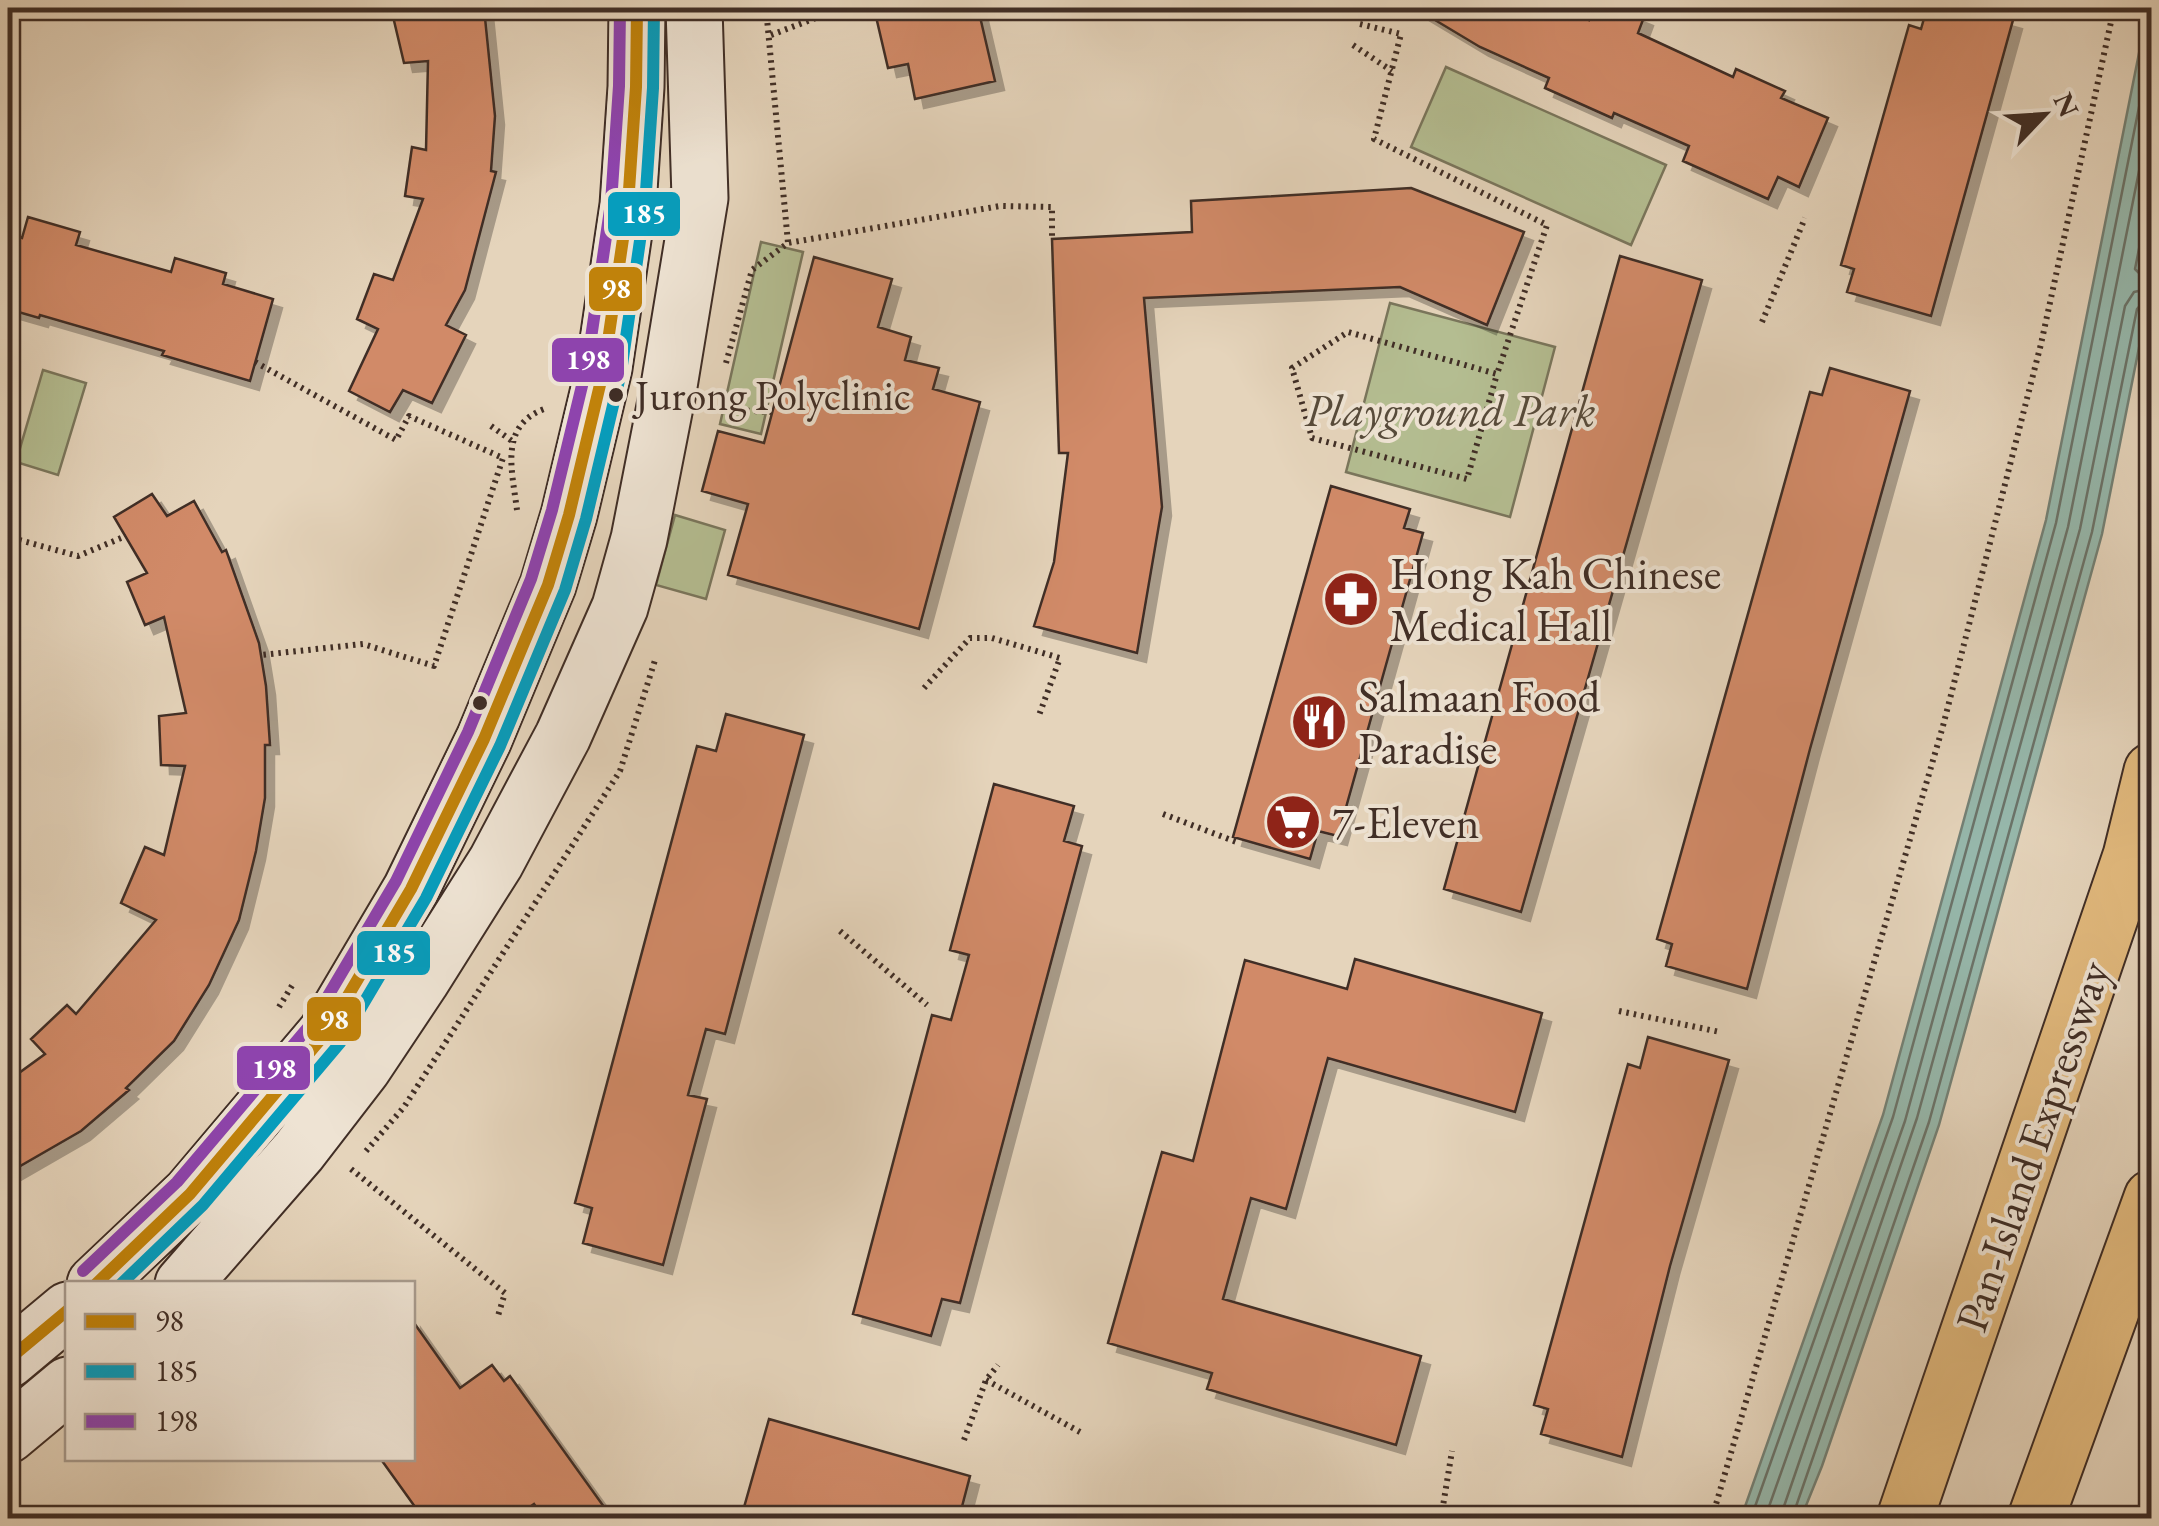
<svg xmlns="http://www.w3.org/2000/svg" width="2159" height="1526" font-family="'EB Garamond',serif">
<defs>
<filter id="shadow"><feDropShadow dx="9" dy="9" stdDeviation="0" flood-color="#0004"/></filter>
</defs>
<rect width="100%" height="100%" fill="#e5d4bb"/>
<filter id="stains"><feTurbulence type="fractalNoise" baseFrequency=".002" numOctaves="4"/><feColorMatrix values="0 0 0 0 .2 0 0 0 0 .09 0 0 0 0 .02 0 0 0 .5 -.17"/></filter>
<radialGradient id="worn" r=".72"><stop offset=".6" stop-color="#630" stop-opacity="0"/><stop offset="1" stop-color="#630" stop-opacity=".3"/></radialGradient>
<path fill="#b4bd91" stroke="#7a765c" stroke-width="2.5" d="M1446 67 1666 165 1631 245 1411 147Z
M761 242 803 252 761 434 720 424Z
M1390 303 1555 347 1510 517 1346 472Z
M43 370 86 383 58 475 16 462Z
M675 515 725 530 706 599 656 585Z"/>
<path fill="#96b8ac" stroke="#748176" stroke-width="2.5" d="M2148 8H2152L2151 287 2102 534 1939 1125 1822 1466 1801 1518H1741L1883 1115 2046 520Z"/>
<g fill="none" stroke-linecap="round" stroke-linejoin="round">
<path stroke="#6b7369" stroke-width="2.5" d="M2152 183 2135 269 2139 273H2152
M1751 1518 1893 1117 2056 523 2152 42
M1765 1518 1905 1121 2068 527 2152 106
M1780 1518 1917 1118 2080 529 2125 306 2134 292 2152 288
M1792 1518 1929 1122 2092 532 2137 309 2143 302 2152 300"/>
</g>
<path fill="#d18a67" stroke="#402e26" stroke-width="2.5" filter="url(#shadow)" d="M391 8H484L495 116 491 171 496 172 465 290 446 325 466 335 432 403 403 390 390 412 349 391 378 329 357 319 374 274 393 280 423 199 405 196 412 147 426 150 428 61 404 63Z
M874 8H978L995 81 915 99 908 64 888 68Z
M1415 8H1561L1589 20 1594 8H1622L1644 17 1638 33 1733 77 1736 69 1785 91 1781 98 1828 118 1799 187 1778 177 1768 199 1683 161 1689 146 1614 113 1612 118 1545 88 1549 78 1480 47Z
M1927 8H1970L2013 20 1931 316 1847 292 1854 269 1841 265 1909 25 1921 29Z
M1411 188 1524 232 1487 325 1400 287 1144 298 1162 507 1137 653 1034 626 1054 562 1068 453H1059L1052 239 1192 232 1191 201Z
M28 217 80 232 76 245 171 272 175 258 226 273 223 284 273 299 250 381 162 355 164 351 40 315 39 318 8 309V234L22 238Z
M1620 256 1702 280 1521 912 1444 889Z
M814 257 892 279 878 327 911 337 905 360 939 368 933 389 980 402 919 629 728 575 748 504 702 491 718 431 764 443Z
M1830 368 1910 391 1810 749 1747 989 1666 966 1672 944 1657 939 1810 392 1822 395Z
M1331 486 1410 509 1404 528 1423 533 1338 836 1318 831 1310 859 1233 837Z
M152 494 167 516 194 501 222 552 226 550 259 643 266 686 270 745H265V798L256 851 239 920 209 985 174 1041 126 1088 129 1090 81 1131 8 1173V1081L45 1054 31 1039 67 1005 76 1014 156 920 121 903 145 847 164 855 185 766 161 765 159 716 186 713 164 617 145 625 127 582 147 573 114 517Z
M726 714 804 735 725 1034 706 1029 688 1095 707 1099 663 1265 583 1243 592 1208 575 1203 697 746 716 751Z
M994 784 1074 806 1064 841 1082 846 960 1303 942 1299 931 1336 853 1314 932 1015 951 1020 969 955 950 950Z
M1355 959 1542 1013 1515 1112 1328 1058 1286 1209 1251 1198 1223 1299 1421 1356 1396 1445 1207 1389 1212 1373 1108 1343 1162 1152 1193 1161 1245 960 1347 989Z
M1648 1037 1729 1060 1670 1266 1622 1457 1541 1434 1548 1409 1534 1405 1628 1064 1640 1068Z
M412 1320 460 1388 492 1365 504 1381 510 1376 612 1518H544L534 1504 514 1518H423L380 1458H412Z
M769 1419 970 1476 959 1518H741Z"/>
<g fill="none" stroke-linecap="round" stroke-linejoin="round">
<g stroke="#69584b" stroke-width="26">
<path id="lane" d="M629 205 700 198"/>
</g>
<g stroke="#402e26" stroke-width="59">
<path id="secondary" d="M95 1284 190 1194 326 1033 411 889 484 739 548 585 569 515 604 368 628 205 636 87 637 8
M183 1284 299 1151 363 1068 421 981 496 862 563 736 620 607 639 539 669 386 700 198 694 8
M8 1360 68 1310
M8 1435 68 1385"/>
</g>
<g stroke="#402e26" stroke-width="59">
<path id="highway" d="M1905 1518 2131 856 2152 771
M2036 1518 2152 1198"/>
</g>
<path stroke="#402e26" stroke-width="6" stroke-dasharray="2.5 5" stroke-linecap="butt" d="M766 8 788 243
M1360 24 1401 34 1374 139 1547 225 1497 374 1348 332 1292 368 1312 438 1467 479 1497 374
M771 35 842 8
M1353 45 1392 71
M1762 322 1805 218
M255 362 396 440 409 416 503 458 434 666 363 644 261 655
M726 363 752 270 788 243 1000 206 1052 207V239
M717 409 772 412
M491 426 512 441
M517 510C512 470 499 426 544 409
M12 538 78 556 126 536
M924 688 970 638H992L1060 658 1038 718
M1163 814 1239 843
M840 931 927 1005
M279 1007 293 984
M1619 1011 1720 1032
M366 1151 404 1107 620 771 656 657
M351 1169 505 1293 497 1319
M986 1380 1080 1432
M964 1440 986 1380 998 1365
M1441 1518 1452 1451
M1712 1518 1943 726 2041 344 2114 8"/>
<use href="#lane" stroke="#eee3d3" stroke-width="22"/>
<use href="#secondary" stroke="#eee3d3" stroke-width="55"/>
<use href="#highway" stroke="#e2ba7e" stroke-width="55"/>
<g stroke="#eee3d3" stroke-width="20">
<path id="bus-1" d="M96 1284 190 1194 326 1033 411 889 484 739 548 585 569 515 604 368 628 205 636 87 637 8
M8 1360 68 1310"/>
</g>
<g stroke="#eee3d3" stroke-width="20">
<path id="bus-2" d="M121 1284 203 1205 340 1043 426 898 500 746 565 590 586 519 621 372 645 206 653 88 654 8"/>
</g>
<g stroke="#eee3d3" stroke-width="20">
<path id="bus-3" d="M83 1271 177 1182 312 1023 396 881 468 732 531 579 552 510 587 365 611 203 619 86 620 8"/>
</g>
<use href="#bus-1" stroke="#c0820b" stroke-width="12"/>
<use href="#bus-2" stroke="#069dbd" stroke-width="12"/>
<use href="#bus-3" stroke="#8e44ad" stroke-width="12"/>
</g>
<defs>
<g id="pharmacy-disc" transform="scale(2.875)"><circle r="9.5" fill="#8f2418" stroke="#eee3d3"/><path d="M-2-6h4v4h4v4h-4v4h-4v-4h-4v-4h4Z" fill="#fff"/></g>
<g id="restaurant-disc" transform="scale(2.875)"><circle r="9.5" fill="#8f2418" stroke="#eee3d3"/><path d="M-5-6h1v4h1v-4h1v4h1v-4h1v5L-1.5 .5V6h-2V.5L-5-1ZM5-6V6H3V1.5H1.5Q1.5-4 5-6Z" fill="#fff"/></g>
<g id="supermarket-disc" transform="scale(2.875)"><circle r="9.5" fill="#8f2418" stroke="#eee3d3"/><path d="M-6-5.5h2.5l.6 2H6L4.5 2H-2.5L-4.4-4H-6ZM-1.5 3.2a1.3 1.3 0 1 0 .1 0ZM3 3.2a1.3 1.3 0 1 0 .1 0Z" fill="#fff"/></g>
</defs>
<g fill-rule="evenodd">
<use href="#pharmacy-disc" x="1351" y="599"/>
<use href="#restaurant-disc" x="1319" y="722"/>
<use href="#supermarket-disc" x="1293" y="822"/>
</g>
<g fill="#402e26" stroke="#eee3d3" stroke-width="4">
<circle cx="616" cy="395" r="9"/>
<circle cx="480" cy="703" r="9"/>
</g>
<g text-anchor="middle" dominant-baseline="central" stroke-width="8" stroke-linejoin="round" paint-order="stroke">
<g font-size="42" fill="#402e26" stroke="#eee3d3" text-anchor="start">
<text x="635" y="395">Jurong Polyclinic</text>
</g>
<g font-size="45" font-style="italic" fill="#574b3b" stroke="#eee3d3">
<text x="1450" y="410">Playground Park</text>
</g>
<g font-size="45" fill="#402e26" stroke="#eee3d3" text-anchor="start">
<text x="1390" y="573">Hong Kah Chinese<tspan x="1390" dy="52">Medical Hall</tspan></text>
<text x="1358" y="696">Salmaan Food<tspan x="1358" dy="52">Paradise</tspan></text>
<text x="1332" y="822">7-Eleven</text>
</g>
<g font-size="45" fill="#402e26" stroke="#eee3d3">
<text transform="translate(2032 1146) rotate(-71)">Pan-Island Expressway</text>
</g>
</g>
<g stroke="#eee3d3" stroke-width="4">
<rect x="606" y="190" width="76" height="48" rx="10" fill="#069dbd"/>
<rect x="587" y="265" width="57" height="48" rx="10" fill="#c0820b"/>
<rect x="550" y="336" width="76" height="48" rx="10" fill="#8e44ad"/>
<rect x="355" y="929" width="77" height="48" rx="10" fill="#069dbd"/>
<rect x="305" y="995" width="58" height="48" rx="10" fill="#c0820b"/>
<rect x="235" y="1044" width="77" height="48" rx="10" fill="#8e44ad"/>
</g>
<g font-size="28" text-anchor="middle" font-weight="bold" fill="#fff">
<text x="644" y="223">185</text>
<text x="616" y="298">98</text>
<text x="588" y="369">198</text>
<text x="394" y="962">185</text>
<text x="334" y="1029">98</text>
<text x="274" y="1078">198</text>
</g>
<rect width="2159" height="1526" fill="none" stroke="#e5d4bb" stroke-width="40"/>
<rect x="10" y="10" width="2139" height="1506" fill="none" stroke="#402e26" stroke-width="5"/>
<rect x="20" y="20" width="2119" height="1486" fill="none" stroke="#402e26" stroke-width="2.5"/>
<rect x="65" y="1281" width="350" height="180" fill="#eee3d3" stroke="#a89b8e" stroke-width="2.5"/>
<rect x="85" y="1314" width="50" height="15" fill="#c0820b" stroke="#a89b8e" stroke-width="2.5"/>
<text x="155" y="1331" font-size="30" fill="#402e26">98</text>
<rect x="85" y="1364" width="50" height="15" fill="#069dbd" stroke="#a89b8e" stroke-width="2.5"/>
<text x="155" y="1381" font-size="30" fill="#402e26">185</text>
<rect x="85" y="1414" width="50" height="15" fill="#8e44ad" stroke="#a89b8e" stroke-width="2.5"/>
<text x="155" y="1431" font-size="30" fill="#402e26">198</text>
<g transform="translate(2044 115) rotate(65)" stroke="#eee3d3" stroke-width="8" paint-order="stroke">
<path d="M0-8L18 38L0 25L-18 38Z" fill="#402e26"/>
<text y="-15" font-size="28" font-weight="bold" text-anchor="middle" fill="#402e26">N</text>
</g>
<rect width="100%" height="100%" filter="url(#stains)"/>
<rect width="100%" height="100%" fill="url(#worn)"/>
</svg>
